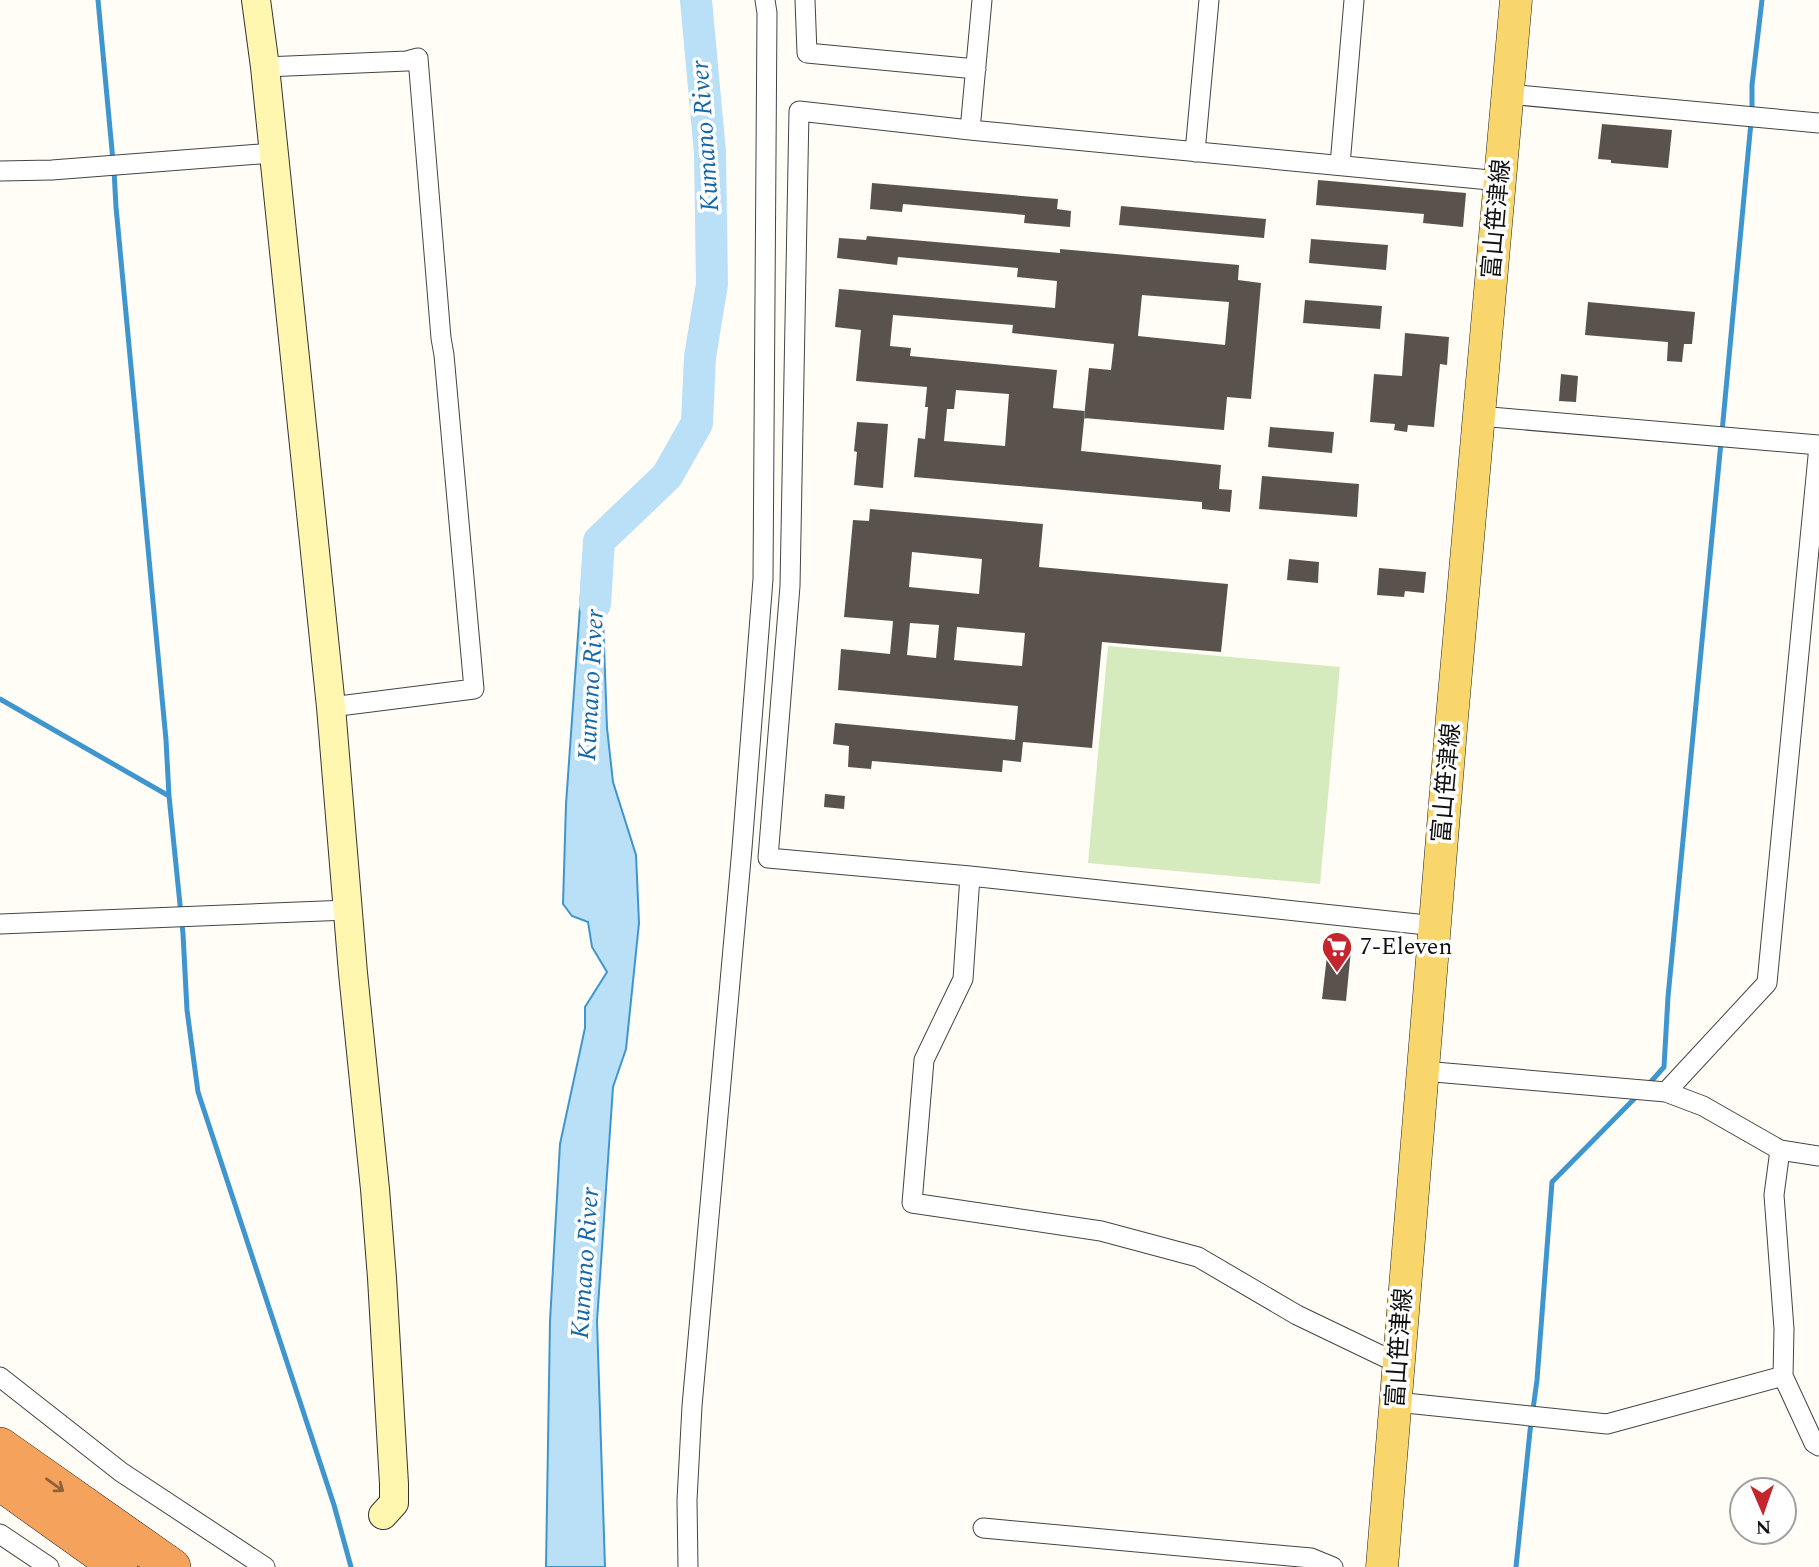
<svg xmlns="http://www.w3.org/2000/svg" width="1819" height="1567" font-family="Spectral,'Noto Sans JP',serif">
<rect width="100%" height="100%" fill="#fffdf5"/>
<path fill="#d5ebbd" d="M1108 646 1340 667 1320 884 1088 863Z"/>
<path fill="#b9e0f7" stroke="#3f96cf" stroke-width="2" d="M584 551 601 563 607 728 613 782 636 855 639 923 626 1049 613 1087 597 1321 605 1567H546L550 1321 560 1144 585 1028V1007L607 972 592 947 588 922 572 916 563 904 566 804Z"/>
<g fill="none" stroke-linecap="round" stroke-linejoin="round">
<path stroke="#3f96cf" stroke-width="5" d="M98 0 113 161
M1752 112V85L1762 0
M114 170 116 207 166 740 169 796 183 934 187 1010 198 1092 334 1505 351 1567
M1722 432 1751 122
M0 699 169 796
M1648 1085 1664 1067 1668 997 1721 442
M1516 1567 1530 1431 1537 1380 1552 1182 1639 1094"/>
<path stroke="#b9e0f7" stroke-width="32" d="M595 604 599 541 667 476 697 423 700 357 712 284 710 153 696 0"/>
</g>
<path fill="#5a524d" fill-rule="evenodd" d="M1602 124 1672 130 1668 168 1611 163V160L1598 159Z
M1318 180 1466 193 1463 227 1423 223 1424 214 1316 205Z
M872 183 1058 199 1057 209 1071 211 1070 227 1024 223 1025 215 903 204 902 212 870 209Z
M1121 206 1266 219 1264 238 1119 225Z
M867 236 1060 253V249L1239 265 1238 280 1261 283 1251 399 1227 397 1224 430 1084 418 1089 368 1111 370 1114 344 1012 333 1013 325 893 315 890 346 911 348 910 356 1057 370 1053 408 1085 411 1081 451 1221 465 1219 489 1232 490 1230 512 1202 509V502L914 477 918 438 925 439 928 407H925L927 387 856 381 861 330 835 327 839 289 1055 308 1057 281 1017 277 1018 268 898 257 897 265 837 258 839 238 866 240ZM1142 295 1229 302 1225 345 1138 336ZM956 390 1009 394 1005 446 944 441 947 409H954Z
M1311 239 1388 245 1386 270 1309 263Z
M1305 300 1382 306 1380 329 1303 323Z
M1588 302 1695 312 1692 344H1684L1682 362 1667 361 1668 342 1585 335Z
M1405 333 1449 337 1447 365 1440 364 1434 427 1408 425 1407 432 1394 430 1395 424 1370 422 1374 374 1402 376Z
M1561 374 1578 376 1576 402 1559 401Z
M857 422 888 424 883 488 854 485 857 452 854 451Z
M1270 427 1334 432 1332 453 1268 447Z
M1262 476 1359 484 1357 517 1259 509Z
M870 509 1043 524 1039 567 1228 584 1221 652 1102 642 1092 748 1023 742 1021 762 1003 760 1002 772 872 761 871 769 848 767 849 746 833 744 835 723 1015 740 1018 706 838 690 841 649 890 654 893 621 844 617 853 520 869 521ZM912 552 982 559 979 594 909 587ZM910 623 939 625 936 658 907 655ZM957 627 1025 633 1022 666 954 660Z
M1289 559 1319 562 1318 583 1287 580Z
M1379 568 1426 572 1424 593 1405 591 1404 597 1377 595Z
M825 794 845 796 844 809 824 807Z
M1328 947 1351 950 1346 1001 1322 999Z"/>
<g fill="none" stroke-linecap="round" stroke-linejoin="round">
<g stroke="#444" stroke-width="21">
<path id="street" d="M805 0 807 53 976 69
M265 67 407 61 418 58 441 338 444 355 474 689 331 707
M1507 94 1819 123
M970 130 982 0
M1195 152 1209 0
M1340 165 1354 0
M0 171 52 170 273 153
M1479 416 1819 445
M970 876 963 979 924 1060 912 1203 1101 1231 1198 1257 1297 1315 1399 1364
M0 924 348 910
M1436 926 970 876 768 858 790 586 799 111 970 130 1500 181
M1423 1071 1666 1092 1703 1106 1780 1150 1819 1156
M1666 1092 1767 983 1819 446
M1780 1150 1774 1195 1784 1329 1783 1376 1814 1443 1819 1446
M0 1377 121 1472 265 1567
M1396 1402 1607 1424 1783 1376
M983 1528 1311 1558 1333 1567
M0 1534 49 1567
M688 1567 687 1500 692 1406 742 848 763 579 767 13 765 0"/>
</g>
<g stroke="#333" stroke-width="30">
<path id="secondary" d="M256 0 265 67 331 707 353 973 375 1189 382 1278 394 1484V1503L383 1515"/>
</g>
<g stroke="#222" stroke-width="33">
<path id="primary" d="M1382 1567 1451 729 1516 0"/>
</g>
<g stroke="#222" stroke-width="38">
<path id="highway" d="M0 1446 172 1567
M0 1482 119 1567"/>
</g>
<use href="#street" stroke="#fff" stroke-width="19"/>
<use href="#secondary" stroke="#fff6b0" stroke-width="28"/>
<use href="#primary" stroke="#f9d66b" stroke-width="32"/>
<use href="#highway" stroke="#f5a25d" stroke-width="37"/>
</g>
<defs><path id="oneway-shaft" d="M-6 0H5M1.5-3L5.5 0L1.5 3" fill="none" stroke-width="1.6" stroke-linecap="round" stroke-linejoin="round" transform="scale(1.75)"/></defs>
<use stroke="#8e613b" href="#oneway-shaft" transform="translate(55 1485) rotate(36)"/>
<defs>
<g id="supermarket-pin" transform="scale(1.575)"><path d="M0 17L-7.5 6A9.5 9.5 0 1 1 7.5 6Z" fill="#c4262e" stroke="#fff"/><path d="M-6-5.5h2.5l.6 2H6L4.5 2H-2.5L-4.4-4H-6ZM-1.5 3.2a1.3 1.3 0 1 0 .1 0ZM3 3.2a1.3 1.3 0 1 0 .1 0Z" fill="#fff"/></g>
</defs>
<g fill-rule="evenodd">
<use href="#supermarket-pin" x="1337" y="947"/>
</g>
<g text-anchor="middle" dominant-baseline="central" stroke-width="7" stroke-linejoin="round" paint-order="stroke">
<g font-size="24" fill="#111" stroke="#fff">
<text transform="translate(1497 219) rotate(-85)">富山笹津線</text>
<text transform="translate(1447 783) rotate(-85)">富山笹津線</text>
<text transform="translate(1400 1348) rotate(-86)">富山笹津線</text>
</g>
<g font-size="24" fill="#111" stroke="#fff" text-anchor="start">
<text x="1360" y="947">7-Eleven</text>
</g>
<g font-size="26" font-style="italic" fill="#1768a6" stroke="#fff">
<text transform="translate(705 136) rotate(-94)">Kumano River</text>
<text transform="translate(591 685) rotate(-87)">Kumano River</text>
<text transform="translate(585 1263) rotate(-86)">Kumano River</text>
</g>
</g>
<g transform="translate(1763 1511) rotate(178)"><circle r="33" fill="#ffffff" stroke="#a0a0a0" stroke-width="2"/>
<path d="M0-5L12 26L0 18L-12 26Z" fill="#c4262e"/>
<text y="-10" font-size="19" font-weight="bold" text-anchor="middle" fill="#111111">N</text>
</g>
</svg>
